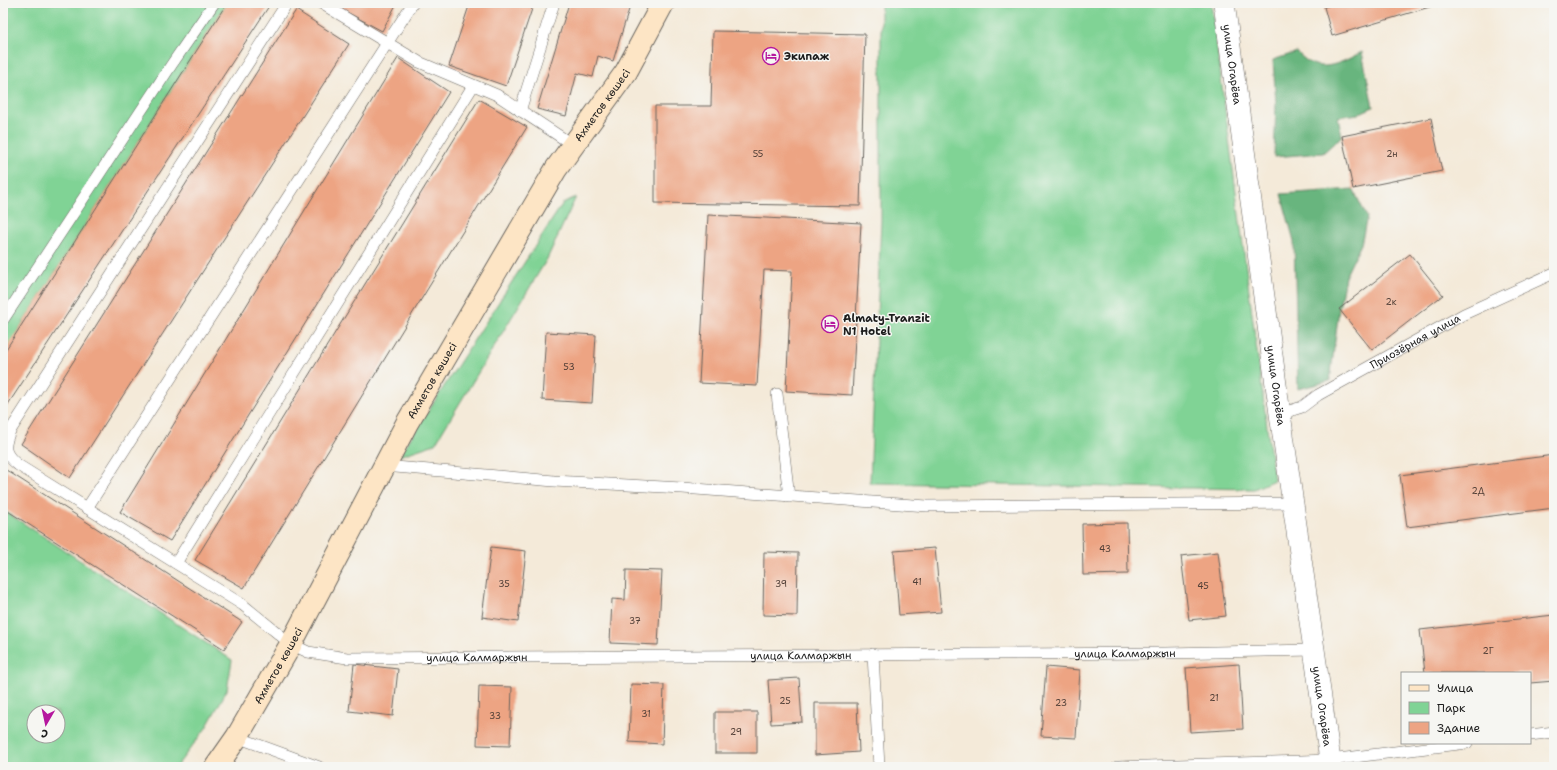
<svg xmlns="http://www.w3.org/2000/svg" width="1557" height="770" font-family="'Shantell Sans',sans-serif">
<rect width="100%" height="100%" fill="#f6f6f2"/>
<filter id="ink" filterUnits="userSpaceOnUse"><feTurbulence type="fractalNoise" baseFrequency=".025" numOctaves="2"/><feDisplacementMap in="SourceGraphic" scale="8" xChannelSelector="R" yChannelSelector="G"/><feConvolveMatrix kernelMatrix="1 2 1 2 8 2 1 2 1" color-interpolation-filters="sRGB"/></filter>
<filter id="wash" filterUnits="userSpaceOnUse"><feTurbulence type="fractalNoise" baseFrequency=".012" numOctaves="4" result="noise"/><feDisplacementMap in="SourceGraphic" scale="16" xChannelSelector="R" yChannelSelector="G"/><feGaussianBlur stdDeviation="0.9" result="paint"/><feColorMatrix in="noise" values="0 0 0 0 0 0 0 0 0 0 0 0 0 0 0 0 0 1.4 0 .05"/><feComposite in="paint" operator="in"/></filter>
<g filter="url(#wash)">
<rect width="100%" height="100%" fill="#f4ead9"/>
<path fill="#80d395" stroke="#4e7858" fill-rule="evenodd" d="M3 3H227L3 354Z
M881 3H1211L1274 480 1254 489 870 483 881 221Z
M576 197 547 259 435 444 399 456 563 203Z
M3 510 232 660 227 690 206 728 176 767H3ZM34 712H58V736H34Z"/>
<path fill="#68b57e" stroke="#42684d" d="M1297 52C1301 56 1305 60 1309 62 1325 73 1348 59 1362 52L1373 107 1358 114 1338 117 1342 136 1323 153 1274 157 1276 104 1273 60Z
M1353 189 1367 217 1361 244 1345 277 1339 309 1330 381 1298 389 1294 241 1281 194Z"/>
<g id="blocks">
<path fill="#eda483" d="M227 3H271L3 412V354Z
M330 3H397L382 31Z
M470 3H534L506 86 449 66Z
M569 3H631L613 61 598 56 593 77 577 73 566 116 537 109Z
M1338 3H1443L1332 36 1324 7Z
M296 10 349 44 70 478 21 444Z
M713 31 865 34 860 206 655 203V106H711Z
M398 58 449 92 170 541 120 512Z
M479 99 527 127 244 588 195 560Z
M1431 118 1442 171 1353 189 1342 136Z
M708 215 861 223 852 395 786 391 792 271 764 270 757 386 699 383Z
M1410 254 1443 295 1372 350 1339 309Z
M546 332 596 335 592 403 542 400Z
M1554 455V508L1407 527 1400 475Z
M3 468 242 622 224 649 3 508Z
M1127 523 1128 574 1083 575 1082 524Z
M491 547 526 551 518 622 482 617Z
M935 548 941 612 899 615 894 551Z
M764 552 798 553 797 616 763 615Z
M1218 552 1226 616 1189 620 1181 556Z
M626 570 662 571 658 645 610 643 612 599 625 600Z
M1554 615V681L1530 683V673H1425L1420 630Z
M354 664 398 669 393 716 349 711Z
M1239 664 1243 729 1190 732 1186 668Z
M1046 667 1080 670 1076 738 1041 736Z
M799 678 802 722 771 724 768 680Z
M631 684 664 685 662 744 629 742Z
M479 686 512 687 510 746 477 745Z
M815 703H857L859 752 815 755Z
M715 712H757V753H715Z"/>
</g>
</g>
<g filter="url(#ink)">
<use href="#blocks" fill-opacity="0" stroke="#68645e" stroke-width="1"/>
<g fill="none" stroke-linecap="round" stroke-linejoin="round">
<g stroke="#68645e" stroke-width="12">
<g id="lane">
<path id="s1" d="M287 3 10 431C3 448 4 454 18 465L243 605 291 644 308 652 347 658 1166 653 1313 650"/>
<path d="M321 3 419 62 497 95 573 145"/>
<path d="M520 111 554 3"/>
<path d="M3 320 172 64 214 3"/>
<path d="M777 394 789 497"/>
<path id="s2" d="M1280 414 1302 407 1318 395 1464 314 1554 273"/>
<path d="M384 466 554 481 682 488 927 506 1293 503"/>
<path d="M87 508 413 3"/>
<path d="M176 563 473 86"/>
<path d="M873 654 879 767"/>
<path d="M1530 735 1554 732"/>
<path d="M237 737 319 767"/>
<path d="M1117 767 1330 760 1467 743"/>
</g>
</g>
<g stroke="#68645e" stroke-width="22">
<g id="street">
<path id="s3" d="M1224 3 1280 414 1331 767"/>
</g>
</g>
<g stroke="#68645e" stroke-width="24">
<g id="secondary">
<path id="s4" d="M216 767 237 737 291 644 407 423 556 169 626 72 663 3"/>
</g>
</g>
<use href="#lane" stroke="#fff" stroke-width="11"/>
<use href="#street" stroke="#fff" stroke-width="21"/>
<use href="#secondary" stroke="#fde5c5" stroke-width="22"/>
</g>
</g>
<defs>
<g id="hotel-ring" transform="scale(0.9)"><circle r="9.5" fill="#f6f6f2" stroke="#b5179e" stroke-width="1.5"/><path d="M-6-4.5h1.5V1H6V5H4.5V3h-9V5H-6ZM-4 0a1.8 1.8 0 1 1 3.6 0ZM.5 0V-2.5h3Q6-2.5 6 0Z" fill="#b5179e"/></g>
</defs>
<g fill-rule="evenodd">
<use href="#hotel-ring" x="771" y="56"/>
<use href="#hotel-ring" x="830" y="324"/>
</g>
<g text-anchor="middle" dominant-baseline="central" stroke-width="3" stroke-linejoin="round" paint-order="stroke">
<g font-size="9" fill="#503e36">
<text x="758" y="154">55</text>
<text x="1392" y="154">2н</text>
<text x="1391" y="302">2к</text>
<text x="569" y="367">53</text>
<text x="1478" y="491">2Д</text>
<text x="1105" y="549">43</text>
<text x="917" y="582">41</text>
<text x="504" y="584">35</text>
<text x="781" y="584">39</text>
<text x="1203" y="586">45</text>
<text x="635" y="621">37</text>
<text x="1488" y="651">2Г</text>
<text x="1214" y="698">21</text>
<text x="785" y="701">25</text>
<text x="1061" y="703">23</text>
<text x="646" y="714">31</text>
<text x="495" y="716">33</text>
<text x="736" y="732">29</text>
</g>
<g font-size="11" font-weight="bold" fill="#1c1c1c" stroke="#f6f6f2" text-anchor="start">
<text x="784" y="56">Экипаж</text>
<text x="843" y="318">Almaty-Tranzit<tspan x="843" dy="13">N1 Hotel</tspan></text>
</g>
<g font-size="11" fill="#1c1c1c" stroke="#f6f6f2">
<text stroke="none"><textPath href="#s3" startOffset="62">улица Огарёва</textPath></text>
<text stroke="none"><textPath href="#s4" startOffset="767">Ахметов көшесі</textPath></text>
<text stroke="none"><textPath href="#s2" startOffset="154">Приозёрная улица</textPath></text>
<text stroke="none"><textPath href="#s4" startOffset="443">Ахметов көшесі</textPath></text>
<text stroke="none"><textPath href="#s3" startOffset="386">улица Огарёва</textPath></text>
<text stroke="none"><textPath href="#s1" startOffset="1712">улица Калмаржын</textPath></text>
<text stroke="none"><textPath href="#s1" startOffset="1388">улица Калмаржын</textPath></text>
<text stroke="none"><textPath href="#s1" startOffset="1064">улица Калмаржын</textPath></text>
<text stroke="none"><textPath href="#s4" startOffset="119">Ахметов көшесі</textPath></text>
<text stroke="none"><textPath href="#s3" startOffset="710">улица Огарёва</textPath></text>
</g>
</g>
<rect width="1557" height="770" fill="none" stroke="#f6f6f2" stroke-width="16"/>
<rect x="1401" y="672" width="130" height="72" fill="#f6f6f2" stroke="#9f9f9c"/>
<rect x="1409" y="685" width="20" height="6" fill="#fde5c5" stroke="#9f9f9c"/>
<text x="1437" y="692" font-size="12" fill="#1c1c1c">Улица</text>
<rect x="1409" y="702" width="20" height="12" fill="#80d395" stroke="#9f9f9c"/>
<text x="1437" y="712" font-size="12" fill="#1c1c1c">Парк</text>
<rect x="1409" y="722" width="20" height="12" fill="#eda483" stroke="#9f9f9c"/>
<text x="1437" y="732" font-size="12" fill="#1c1c1c">Здание</text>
<g transform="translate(46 724) rotate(189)"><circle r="19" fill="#f6f6f2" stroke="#9f9f9c"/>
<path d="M0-3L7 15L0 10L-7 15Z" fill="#b5179e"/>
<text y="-6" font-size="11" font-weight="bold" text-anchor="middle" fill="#1c1c1c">С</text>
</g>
</svg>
